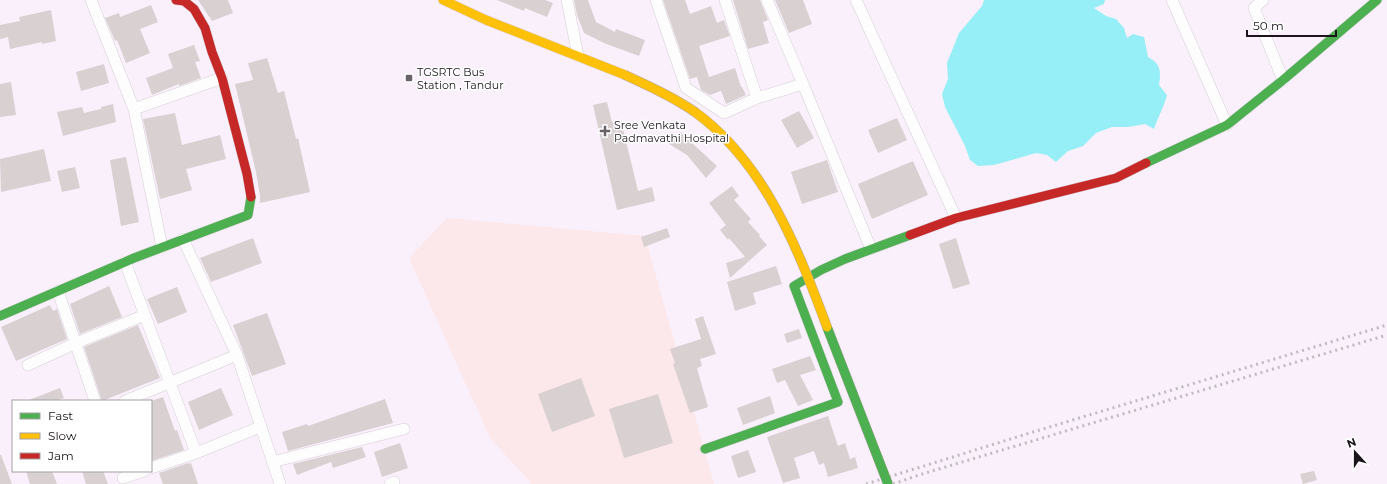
<svg xmlns="http://www.w3.org/2000/svg" width="1387" height="484" font-family="Montserrat,sans-serif">
<rect width="100%" height="100%" fill="#faf0fb"/>
<path fill="#fce8eb" d="M447 218 645 236 714 484H532L490 438 409 258Z"/>
<path fill="#96eff6" d="M984 0H1105L1104 4 1094 8 1106 16 1116 19 1124 28 1127 38 1133 34 1144 37 1148 57C1161 64 1161 71 1159 85L1167 95C1164 107 1158 117 1154 129L1145 124 1128 127H1112L1096 133 1083 146 1068 151 1056 162 1047 155 1036 153 994 165 978 166 970 160 965 146 945 107 942 94 948 79 947 63 959 33 982 6Z"/>
<path fill="#d8d0d1" d="M198 0H228L233 13 212 21Z
M497 0H545L553 3 547 17 525 8 524 11Z
M574 0H588L596 22 615 32 616 29 645 40 639 56 604 43 584 33 577 15Z
M663 0H685L690 14 711 6 717 23 724 20 730 36 699 46 709 77 735 68 741 87H742L746 95 726 104 721 91 710 95 701 90 697 77 690 79Z
M733 0H760L768 20 763 22 769 43 748 49Z
M775 0H803L812 24 789 33Z
M151 5 158 22 140 29 150 53 126 63 117 40 115 41 105 18 119 13 120 17Z
M51 10 56 41 42 44V42L10 49 8 37 0 39V25L20 21 19 17Z
M194 45 200 61 195 62 201 78 179 86V84L152 95 146 78 173 68 168 54Z
M267 58 278 93 284 91 296 139 298 138 310 192 260 203V196L256 172 235 84 253 80 248 63Z
M104 64 109 83 81 91 76 72Z
M11 82 16 115 0 117V84Z
M607 102 612 122 621 120 638 191 652 187 655 201 617 210 593 105Z
M113 104 116 122 63 136 57 112 82 107 84 113 101 109V107Z
M799 111 814 138 797 148 781 120Z
M175 113 182 145 220 135 226 159 186 169 192 190 160 199 143 119Z
M897 118 907 140 878 153 868 130Z
M680 132 717 166 706 178 687 155 669 144Z
M44 149 51 181 1 192 0 159Z
M126 157 139 222 121 226 110 160Z
M827 160 838 192 802 204 791 172Z
M913 161 928 195 872 219 858 184Z
M75 167 80 188 62 192 57 171Z
M732 186 739 196 734 200 751 219 748 222 760 235 759 236 767 245 730 278 726 263 745 257 729 238 728 240 720 230 726 225 709 203Z
M667 228 670 237 644 247 641 237Z
M253 238 262 263 211 282 200 258Z
M956 238 970 284 953 289 939 244Z
M776 266 782 284 753 293 756 304 735 311 727 282Z
M109 286 122 317 80 334 70 304Z
M177 287 187 312 158 324 147 299Z
M50 305 53 311 57 309 67 339 16 361 1 327Z
M267 313 286 364 252 376 233 325Z
M703 316 716 354 700 359 702 366 697 368 708 407 690 413 673 364 675 363 670 349 701 339 695 319Z
M138 325 160 378 102 401 84 347Z
M799 329 802 338 787 343 784 334Z
M810 356 816 370 800 375 813 400 798 406 785 380 777 383 772 369Z
M581 378 595 416 552 432 538 394Z
M60 388 64 398 55 401H30L29 400Z
M221 388 233 415 199 430 188 402Z
M658 394 673 443 624 458 609 409Z
M770 396 775 413 743 425 737 408Z
M163 397 175 431 177 430 184 450 151 461V401Z
M385 399 393 423 288 451 282 432 307 424 308 426Z
M828 416 838 446 845 443 850 459 855 457 858 468 828 477 824 463 819 465 814 451 794 458 800 478 783 483 767 437Z
M400 443 408 468 382 477 374 452Z
M362 447 366 457 333 468 331 462 297 475 293 464Z
M748 450 756 472 738 478 731 456Z
M0 455H1L12 484H0Z
M188 463V464L191 463 198 484H163L159 473Z
M26 471H52L57 484H30Z
M82 471H103L108 484H86Z
M1314 471 1317 480 1303 484 1300 474Z"/>
<g fill="none" stroke-linecap="round" stroke-linejoin="round">
<g stroke="#d5ced6" stroke-width="12">
<path id="street" d="M91 0 134 109
M567 0 578 56
M656 0 686 88 724 113 757 98 725 0
M856 0 956 218
M1172 0 1227 125
M1263 0 1254 8 1283 80
M803 84 871 249
M757 98 803 84 767 0
M183 239 237 355 280 484
M162 247 134 109 222 78
M125 262 196 453 151 468
M58 291 95 401
M28 365 76 343 145 315
M125 401 237 355
M196 453 260 427
M272 462 404 429
M123 478 144 471
M390 484 394 482"/>
</g>
<g stroke="#d5ced6" stroke-width="10">
<path id="fast" d="M1146 163 1227 125 1283 80 1377 0
M0 316 134 258 248 215 251 197
M705 449 838 402 794 286 821 270 845 259 910 235"/>
</g>
<g stroke="#d5ced6" stroke-width="10">
<path id="slow" d="M443 0 486 20 625 75"/>
</g>
<g stroke="#d5ced6" stroke-width="10">
<path id="jam" d="M176 0 184 1 194 9 205 28 212 52 222 78 247 174 251 197
M910 235 956 218 1116 178 1146 163"/>
</g>
<use href="#street" stroke="#fefdfe" stroke-width="11"/>
<use href="#fast" stroke="#4caf50" stroke-width="9"/>
<use href="#slow" stroke="#ffc107" stroke-width="9"/>
<use href="#jam" stroke="#c62828" stroke-width="9"/>
<path stroke="#bebbbf" stroke-width="3" stroke-dasharray="2 4" stroke-linecap="butt" d="M866 484 1033 432 1387 325
M893 484 922 474 1387 335"/>
<g stroke="#b2a5a1" stroke-width="10" stroke-linecap="butt">
<path id="fast-bridge" d="M827 327 888 484"/>
</g>
<g stroke="#b2a5a1" stroke-width="10" stroke-linecap="butt">
<path id="slow-bridge" d="M625 75C649 86 673 97 695 112 765 163 798 249 827 327"/>
</g>
<use href="#fast-bridge" stroke="#4caf50" stroke-width="9"/>
<use href="#slow-bridge" stroke="#ffc107" stroke-width="9"/>
</g>
<g fill="#696269" stroke="#fff" stroke-width="1.5">
<rect x="405" y="74" width="8" height="8" rx="2"/>
<path d="M603 125h4v4h4v4h-4v4h-4v-4h-4v-4h4z"/>
</g>
<g text-anchor="middle" dominant-baseline="central" stroke-width="3" stroke-linejoin="round" paint-order="stroke">
<g font-size="11" fill="#1b151b" stroke="#fff" text-anchor="start">
<text x="417" y="72">TGSRTC Bus<tspan x="417" dy="13">Station , Tandur</tspan></text>
<text x="614" y="125">Sree Venkata<tspan x="614" dy="13">Padmavathi Hospital</tspan></text>
</g>
</g>
<rect x="12" y="400" width="140" height="72" fill="#ffffff" stroke="#a4a1a4"/>
<rect x="20" y="413" width="20" height="6" fill="#4caf50" stroke="#a4a1a4"/>
<text x="48" y="420" font-size="12" fill="#1b151b">Fast</text>
<rect x="20" y="433" width="20" height="6" fill="#ffc107" stroke="#a4a1a4"/>
<text x="48" y="440" font-size="12" fill="#1b151b">Slow</text>
<rect x="20" y="453" width="20" height="6" fill="#c62828" stroke="#a4a1a4"/>
<text x="48" y="460" font-size="12" fill="#1b151b">Jam</text>
<g transform="translate(1355 452) rotate(339)" stroke="#ffffff" stroke-width="3" paint-order="stroke">
<path d="M0-3L7 15L0 10L-7 15Z" fill="#1b151b"/>
<text y="-6" font-size="11" font-weight="bold" text-anchor="middle" fill="#1b151b">N</text>
</g>
<path d="M1247 30v6h89v-6" fill="none" stroke="#1b151b" stroke-width="2"/>
<text x="1253" y="30" font-size="12" fill="#1b151b" stroke="#ffffff" stroke-width="3" paint-order="stroke">50 m</text>
</svg>
